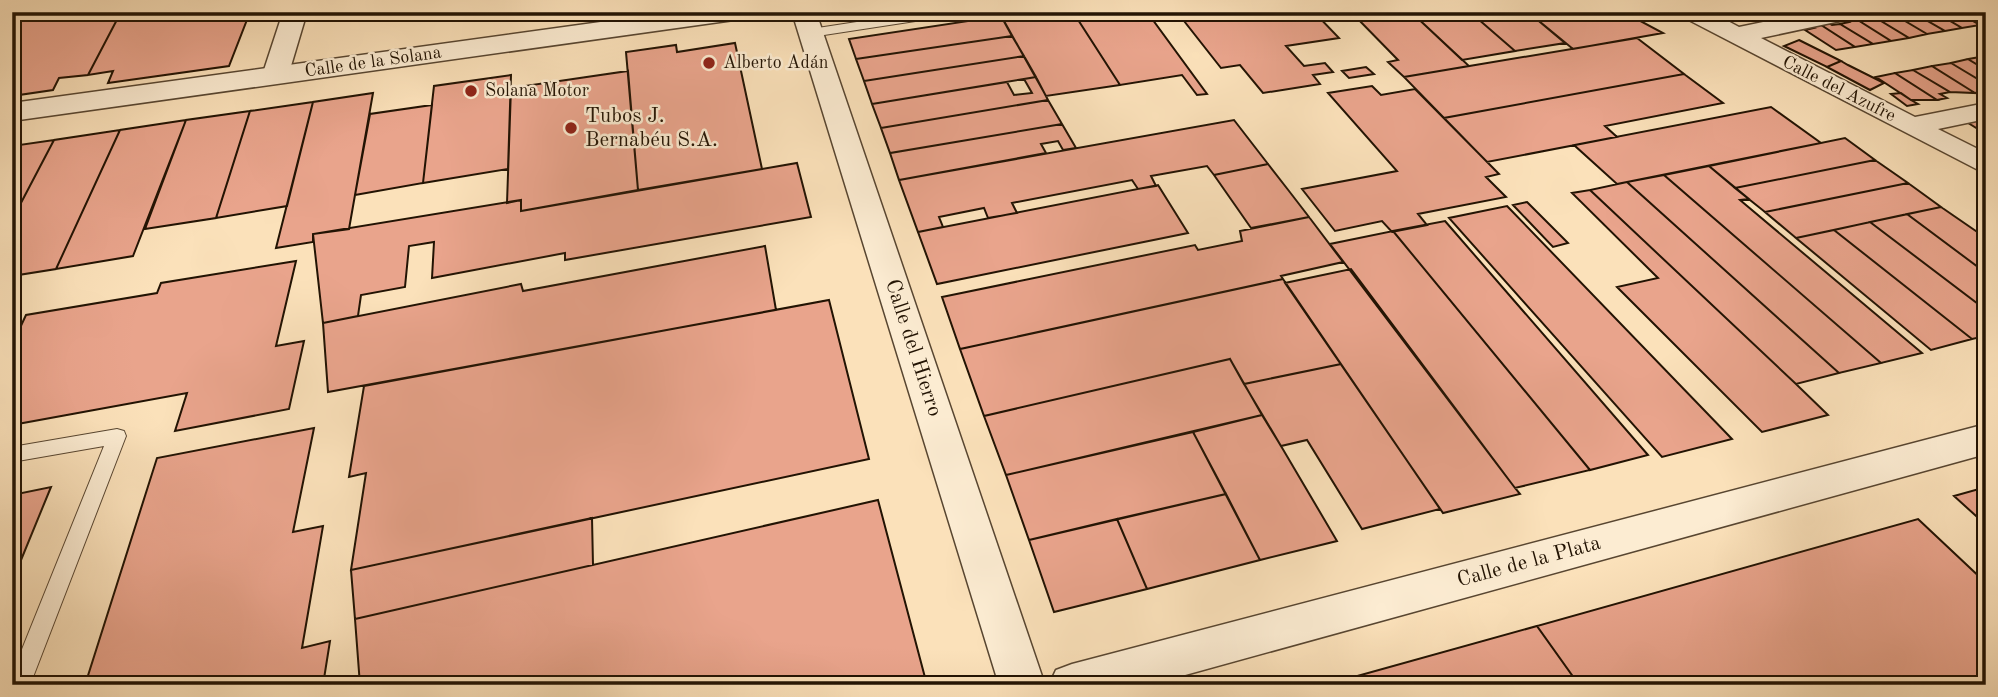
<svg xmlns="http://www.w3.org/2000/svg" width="1998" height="697" font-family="'Old Standard TT',serif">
<rect width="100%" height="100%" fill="#fbe1ba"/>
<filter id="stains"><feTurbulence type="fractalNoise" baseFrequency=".00286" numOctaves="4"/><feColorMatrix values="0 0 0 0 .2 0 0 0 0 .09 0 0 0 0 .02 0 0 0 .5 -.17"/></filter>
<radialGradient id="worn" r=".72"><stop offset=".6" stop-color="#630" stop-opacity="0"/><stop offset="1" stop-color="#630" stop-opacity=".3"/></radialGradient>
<path fill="#e9a48c" stroke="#221303" stroke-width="2" d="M36 12H121L88 75 59 78 53 90 12 96V15Z
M121 12H250L229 66 108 83 113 71 88 75Z
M999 12H1073L1120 85 1046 96Z
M1073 12H1147L1207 94 1197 95 1182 75 1120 85Z
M1177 12H1314L1339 38 1286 46 1304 66 1325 63 1333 72 1313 75 1320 84 1263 93 1240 65 1221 68Z
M1351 12H1411L1469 66 1404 77 1388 62 1398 60Z
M1411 12H1470L1515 51 1462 60Z
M1470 12H1528L1565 43 1515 51Z
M1528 12H1612L1625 19 1633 17 1663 33 1573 49Z
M1890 12H1912L1945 31 1927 34Z
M1890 12 1927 34 1909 38 1876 18 1885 16 1880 13Z
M1912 12H1935L1962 28 1945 31Z
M1935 12H1957L1980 25 1962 28Z
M1957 12H1980L1986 16V24L1980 25Z
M1001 16 1012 36 856 59 849 39Z
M1863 16 1868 19 1876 18 1909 38 1891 41 1853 17Z
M1853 17 1891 41 1873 44 1840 24 1849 22 1844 19Z
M1827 22 1832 25 1840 24 1873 44 1855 47 1818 23Z
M1818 23 1855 47 1836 50 1805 30 1814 28 1808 25Z
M1012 36 1024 56 864 81 856 59Z
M1637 38 1684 74 1444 118 1404 77Z
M1799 40 1841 61 1827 67 1784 46Z
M735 43 762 169 638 190 626 52 676 45 677 52Z
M1024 56 1036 77 872 104 864 81Z
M1986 56V70L1968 59Z
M1968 59 1986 70V84L1951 63Z
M1841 61 1848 65 1884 83 1870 90 1827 67Z
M1951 63 1986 84 1978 87 1984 91 1975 93 1932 66Z
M1932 66 1975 93 1950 92 1913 70Z
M1366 67 1374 74 1349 78 1342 71Z
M1913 70 1950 92 1940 94 1947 98 1937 100 1895 73Z
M628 71 638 190 521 211V200L507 203 511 88Z
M1895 73 1937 100H1911L1876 77Z
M1684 74 1723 103 1605 126 1617 137 1487 162 1444 118Z
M511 75 508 169 423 183 434 86Z
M1036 77 1048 100 881 128 872 104 1007 82 1014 95 1032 93 1024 79Z
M1372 86 1381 95 1415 89 1499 174 1486 177 1506 197 1418 214 1427 225 1392 232 1382 221 1335 231 1302 189 1397 171 1328 93Z
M373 93 349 229 313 234V242L276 248 313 102Z
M1901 93 1911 100 1918 104 1907 106 1891 94Z
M1048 100 1062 124 890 153 881 128Z
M313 102 287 206 216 218 250 111Z
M432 105 423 183 355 195 370 114Z
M1771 107 1821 143 1617 184 1574 145Z
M250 111 216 218 145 229 186 120Z
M1986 117V134L1965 121Z
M186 120 133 256 56 269 120 130Z
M1234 120 1268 164 1214 175 1207 166 1151 176 1156 186 1138 189 1132 180 1012 203 1017 213 988 218 984 208 939 217 943 227 918 232 899 180Z
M1062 124 1076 148 1063 150 1058 141 1041 144 1046 153 899 180 890 153Z
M120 130 56 269 12 276V220L54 140Z
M1845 138 1875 160 1735 188 1709 166Z
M54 140 12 220V146Z
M1875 160 1908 183 1765 212 1735 188Z
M797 163 811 217 565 260V253L432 278 434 242 409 246 405 287 361 295 358 316 323 323 313 234 521 200V211Z
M1268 164 1289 191 1309 217 1251 228 1214 175Z
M1709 166 1749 199 1740 200 1922 353 1881 363 1664 175Z
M1664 175 1881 363 1839 373 1627 182Z
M1627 182 1839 373 1796 384 1590 190Z
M1908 183 1941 207 1796 238 1765 212Z
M1158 185 1188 233 937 284 918 232Z
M1590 190 1796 384 1828 415 1762 432 1617 287 1658 278 1572 193Z
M1527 202 1568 243 1553 247 1513 205Z
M1507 206 1732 439 1662 457 1449 218Z
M1941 207 1986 238V273L1907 214Z
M1907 214 1986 273V310L1870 222Z
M1309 217 1343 262 1281 276 1283 279 960 349 942 297 1195 245 1198 250 1242 241 1240 231Z
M1445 221 1648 455 1590 470 1393 231Z
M1870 222 1986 310V336L1972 339 1834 230Z
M1834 230 1972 339 1931 350 1796 238Z
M1393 231 1590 470 1515 488 1330 244Z
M765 246 776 310 328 392 323 323 521 284 523 291Z
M296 261 276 346 304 341 289 409 175 431 187 393 12 425V345L26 315 157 293 161 283Z
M1351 269 1515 488 1520 494 1443 513 1285 283Z
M1283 279 1341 364 1244 384 1230 359 984 416 960 349Z
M829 300 869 459 351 570 366 473 349 477 364 386Z
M1230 359 1262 415 1006 475 984 416Z
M1341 364 1440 509 1362 529 1307 440 1281 446 1244 384Z
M1262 415 1281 446 1337 541 1260 560 1193 432Z
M314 428 293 532 323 526 302 648 330 641 323 685H85L157 458Z
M1193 432 1226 494 1029 540 1006 475Z
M51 487 12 582V495Z
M1986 487V525L1954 496Z
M1226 494 1260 560 1147 589 1117 519Z
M878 500 927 685H360L355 619Z
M592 518 593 565 355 619 351 570Z
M1117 519 1147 589 1054 612 1029 540Z
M1918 519 1986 583V685H1579L1537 626Z
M1537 626 1579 685H1325Z"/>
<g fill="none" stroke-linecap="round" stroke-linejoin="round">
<g stroke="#584631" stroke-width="2">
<path id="service" d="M922 12H954L948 16 811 37 805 33 811 29Z
M117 429 124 431 126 436 30 685H12V674L104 446 12 462V447Z"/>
</g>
<g stroke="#584631" stroke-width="3">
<path id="minor" d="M283 12H307L288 76 284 82H266L262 76Z
M792 12H816L1045 685H999Z
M1680 12H1711L1739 27 1812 12H1862L1859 17 1761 38 1915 117 1986 103V119L1938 129 1986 153V174L1683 17Z
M1986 424V454L1149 685H1049L1056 670 1072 664Z"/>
</g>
<g stroke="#584631" stroke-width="3">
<path id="tertiary" d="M673 12H747L744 18 734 20 12 121V103Z"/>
</g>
<use href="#service" fill="#fcecd2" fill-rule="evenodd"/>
<use href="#minor" fill="#fcecd2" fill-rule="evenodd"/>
<use href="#tertiary" fill="#fcecd2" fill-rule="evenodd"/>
</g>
<g fill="#8f2418" stroke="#fcecd2" stroke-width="2.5">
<circle cx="709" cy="63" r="7"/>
<circle cx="471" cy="91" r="7"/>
<circle cx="571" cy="128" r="7"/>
</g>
<g text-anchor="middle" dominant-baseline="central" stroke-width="5" stroke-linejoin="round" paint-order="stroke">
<g font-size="18" fill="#221303" stroke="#fcecd2">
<text transform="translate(373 62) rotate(-8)">Calle de la Solana</text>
<text transform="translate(1839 89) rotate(27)">Calle del Azufre</text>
</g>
<g font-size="18" fill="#221303" stroke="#fcecd2" text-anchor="start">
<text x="723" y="63">Alberto Adán</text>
<text x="485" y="91">Solana Motor</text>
</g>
<g font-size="21" fill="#221303" stroke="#fcecd2" text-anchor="start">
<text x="585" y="116">Tubos J.<tspan x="585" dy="24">Bernabéu S.A.</tspan></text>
</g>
<g font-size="21" fill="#221303" stroke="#fcecd2">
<text transform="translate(913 348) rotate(72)">Calle del Hierro</text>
<text transform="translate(1529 562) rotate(-15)">Calle de la Plata</text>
</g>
</g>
<rect width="1998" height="697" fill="none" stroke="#fbe1ba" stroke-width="42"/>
<rect x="14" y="14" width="1970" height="669" fill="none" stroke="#221303" stroke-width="3.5"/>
<rect x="21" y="21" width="1956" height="655" fill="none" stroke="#221303" stroke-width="2"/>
<rect width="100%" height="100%" filter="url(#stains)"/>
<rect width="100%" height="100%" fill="url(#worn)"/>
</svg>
